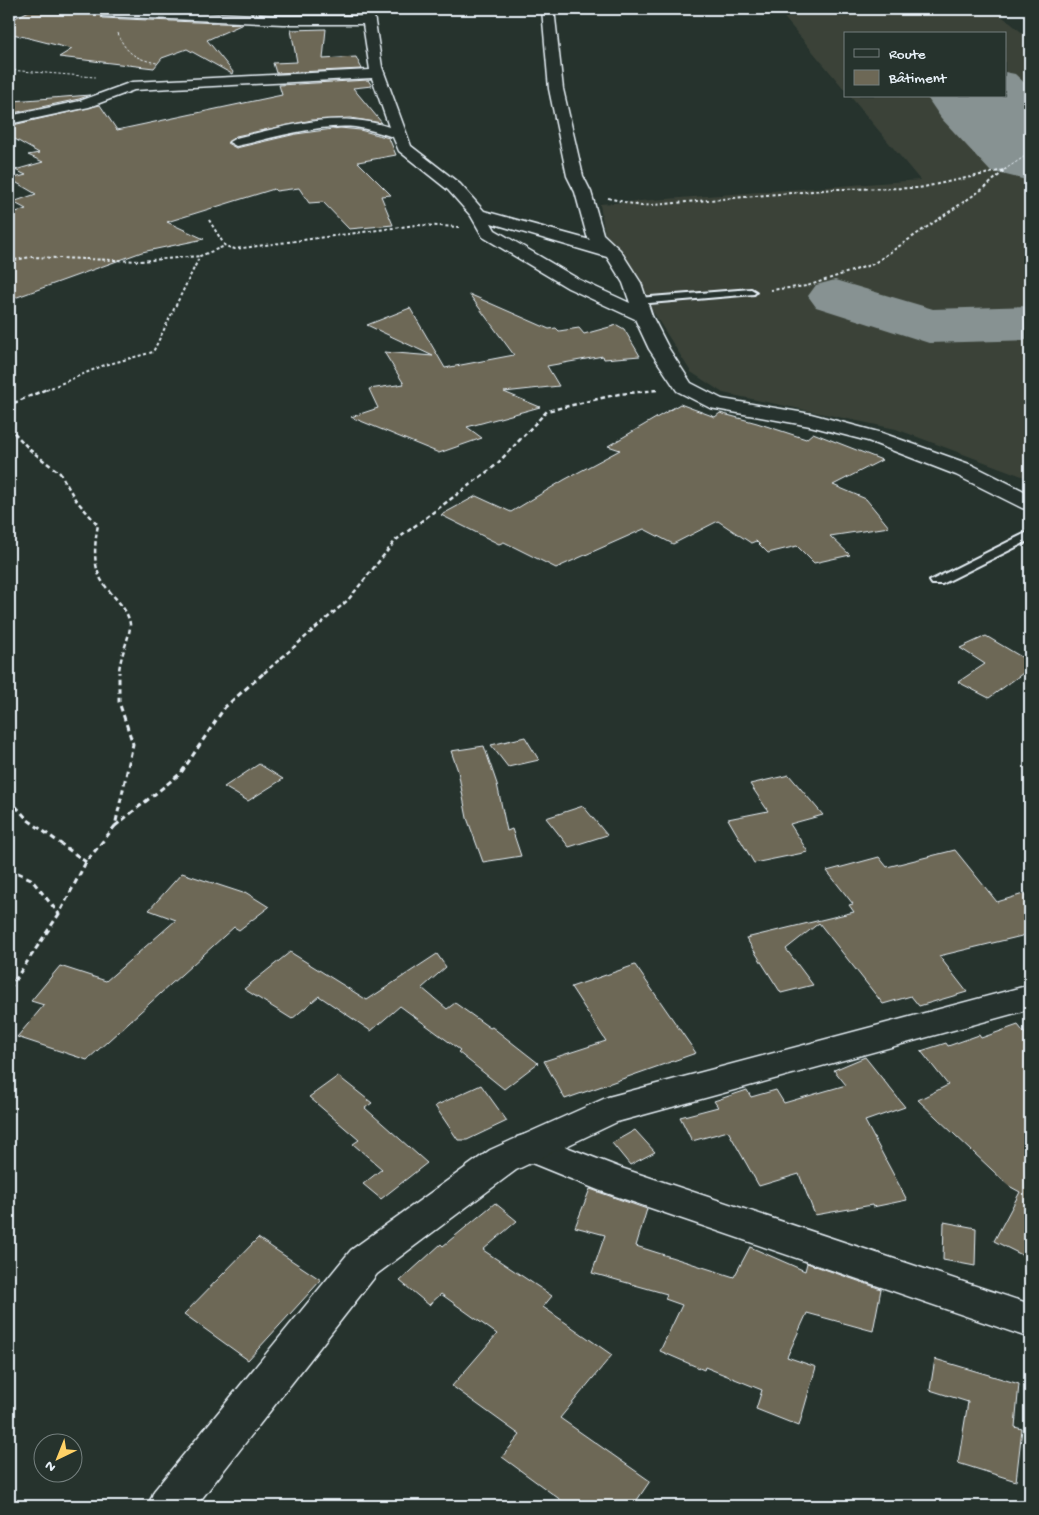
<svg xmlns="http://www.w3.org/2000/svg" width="1039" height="1515" font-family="'Gochi Hand',sans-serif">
<rect width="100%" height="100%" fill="#26332d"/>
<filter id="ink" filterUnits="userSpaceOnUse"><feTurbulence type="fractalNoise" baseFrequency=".02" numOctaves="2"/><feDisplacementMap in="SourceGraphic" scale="10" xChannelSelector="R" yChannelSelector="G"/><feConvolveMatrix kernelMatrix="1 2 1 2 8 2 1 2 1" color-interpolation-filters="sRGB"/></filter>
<g filter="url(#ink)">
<path fill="#3b4339" d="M777 9H993L1030 39V479L896 429 723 393 691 372 605 236 600 204 920 180 850 96H1005V34H845V90Z"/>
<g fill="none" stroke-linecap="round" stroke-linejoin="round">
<path fill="#879292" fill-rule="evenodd" d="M835 280 933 309 1030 306V340L929 343 816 307 808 296 816 285Z"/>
<path fill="#879292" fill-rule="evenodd" d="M1005 72 1015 74 1030 88V181L990 171 941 118 926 96H1005Z"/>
</g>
<path fill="#6d6856" stroke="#e8f1f8" d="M33 9H103L98 13 102 18 243 24 207 40 233 72 232 74 187 49 162 58 154 68 59 57 72 49 9 33V21Z
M326 29 323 59 356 57 362 69 276 73 273 63 297 62 291 30Z
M368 80 372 86 353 88 382 123 350 118 312 120 236 136 227 143 236 148 296 134 340 128 360 130 389 138 396 155 358 162 391 195 381 196 393 225 349 229 323 202 309 203 299 188 276 191 274 189 167 222 204 239 142 252 9 300V214L26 209 13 202 36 194 10 179 26 175 15 170 43 162 28 155 39 153 13 138V125L100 105 117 130 282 95 279 85Z
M90 95 79 99 13 113V101Z
M469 294 549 329 556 328 559 331 579 328 584 334 617 325 624 329 640 356 604 359 603 356 547 366 559 386 504 392 540 407 467 427 482 438 439 453 351 417 378 408 369 389 404 384 384 352 433 356 367 325 410 308 445 368 514 355Z
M680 404 715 417 720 413 757 423 806 439 813 433 882 460 833 485 866 499 889 527 830 536 850 555 814 563 797 546 768 553 756 541 751 543 718 521 673 544 644 529 556 568 504 542 499 544 441 515 476 496 511 512 564 480 620 450 608 446Z
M986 636 1030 662V668L989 698 958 682 985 664 960 648Z
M525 737 539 760 508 767 491 745Z
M484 746 497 784 507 831 512 829 521 856 483 862 467 818 458 771 451 751Z
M259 764 283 779 248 801 224 787Z
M789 775 823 815 790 824 808 852 754 863 728 819 768 811 750 784Z
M583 806 607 835 569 847 546 818Z
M955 850 997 902 1030 892V934L939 956 967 992 919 1006 911 996 883 1004 819 923 786 949 813 985 781 993 746 938 854 912 849 905 853 904 827 871 879 857 887 867Z
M182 873 243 893 245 892 269 907 239 930 234 927 87 1060 17 1037 44 1005 31 1001 60 966 106 981 176 920 149 910Z
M290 952 367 1000 437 954 446 967 422 988 447 1009 455 1003 490 1028 492 1027 538 1063 504 1089 458 1052 460 1050 400 1006 371 1031 319 996 292 1019 244 989Z
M635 965 696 1053 565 1099 544 1061 606 1041 571 987Z
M1018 1025 1030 1040V1259L994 1241 1020 1192 1009 1186 918 1100 948 1085 921 1051 946 1043 948 1046 979 1035 981 1038Z
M865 1057 905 1107 865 1121 907 1200 873 1207 872 1205 815 1215 799 1174 759 1186 728 1131 692 1141 680 1117 718 1107 714 1101 747 1090 751 1097 776 1090 784 1103 846 1085 834 1070Z
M338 1076 372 1103 365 1108 427 1163 381 1199 363 1184 382 1169 353 1144 359 1140 309 1097Z
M481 1085 507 1121 467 1140H458L435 1106Z
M635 1130 655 1152 630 1165 612 1143Z
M590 1189 647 1209 636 1246 734 1277 750 1247 805 1271 807 1263 881 1289 873 1331 807 1313 787 1357 816 1367 799 1426 756 1409 762 1390 705 1367 704 1370 660 1351 682 1305 665 1299 667 1294 592 1273 605 1235 575 1227Z
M495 1203 517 1221 483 1250 552 1296 543 1307 612 1355 560 1418 650 1481 633 1506H569L502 1457 520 1435 452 1386 497 1334 441 1294 429 1305 400 1281 441 1244 443 1246Z
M944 1222 976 1228 975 1266 943 1260Z
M258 1238 321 1280 248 1360 184 1314Z
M935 1359 1019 1384 1015 1427 1022 1429 1016 1481 958 1463 968 1402 930 1390Z"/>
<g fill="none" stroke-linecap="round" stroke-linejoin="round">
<g stroke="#e8f1f8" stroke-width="4">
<path id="service" d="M751 289 756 292 754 294 638 304 633 301 638 298Z
M1030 531V540L942 584H932L930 581Z"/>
</g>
<g stroke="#e8f1f8" stroke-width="3">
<path id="minor" d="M106 9 283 16H362L361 9H373L382 67 411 146 460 184 484 211 590 240 587 236 575 192 567 176 549 89 542 9H554L563 89 583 176 591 192 603 234 620 250 641 283 652 316 669 349 691 383 722 399 811 414 882 433 972 465 1030 494V510L1022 508 956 475 868 441 810 426 710 408 677 391 649 349 635 319 568 288 483 237 471 216 448 190 399 151 393 137C381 133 368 129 355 127 316 124 274 138 236 146L229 142 236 138C289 126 336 110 389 127L372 78 134 90 89 107 9 124V116L80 101 132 82 370 70 363 24H283L102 16 100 13ZM491 223 607 257 623 283 630 303 580 280 495 230Z
M530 1133 621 1168 1030 1304V1338L598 1190 517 1157 512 1147 517 1137Z"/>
</g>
<g stroke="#e8f1f8" stroke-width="3">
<path id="tertiary" d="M1030 985V1009L617 1122 516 1170 377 1274 196 1506H148L154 1491 351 1250 490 1150 608 1097Z"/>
</g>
<path stroke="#e8f1f8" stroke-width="1" stroke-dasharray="2.5 2" stroke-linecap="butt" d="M118 33C125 53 136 59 157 63
M9 70 95 77
M1004 170 1030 153"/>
<path stroke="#e8f1f8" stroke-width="2" stroke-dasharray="3 2.5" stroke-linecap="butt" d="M608 198 641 206 836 189 919 188 1004 170
M209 220 225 246 235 249 416 225 459 227
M9 261 31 257 140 261 200 256
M770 290 807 286 873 264 987 186 1006 169
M46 390 102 366 153 352 200 256 225 246"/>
<path stroke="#e8f1f8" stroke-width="2.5" stroke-dasharray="4.5 3" stroke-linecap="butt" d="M9 409 14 403 49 388
M9 427 30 450 60 473 75 499 98 525C95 540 93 561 99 575 106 593 127 604 130 624 131 635 119 658 119 673
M264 673 348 600 396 540 496 465 547 411 619 394 658 390"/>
<path stroke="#e8f1f8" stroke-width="3" stroke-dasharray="5.5 4" stroke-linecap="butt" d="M9 799 28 820 86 862
M115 826 181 773 225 707 265 672
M9 869 31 879 59 914
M9 989 59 914 86 862 115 826 133 744 119 702V672"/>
<use href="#service" fill="#26332d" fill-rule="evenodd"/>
<use href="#minor" fill="#26332d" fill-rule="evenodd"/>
<use href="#tertiary" fill="#26332d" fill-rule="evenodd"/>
</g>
</g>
<rect width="1039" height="1515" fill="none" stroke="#26332d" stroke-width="30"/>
<rect x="15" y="15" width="1009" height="1485" fill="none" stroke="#e8f1f8" stroke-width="2" filter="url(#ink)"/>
<rect x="844" y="32" width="162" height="65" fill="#26332d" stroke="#747f7e"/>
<rect x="854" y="49" width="25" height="8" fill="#26332d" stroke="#747f7e"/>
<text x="889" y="58" font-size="15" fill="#e8f1f8">Route</text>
<rect x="854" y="70" width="25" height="15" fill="#6d6856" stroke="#747f7e"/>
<text x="889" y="82" font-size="15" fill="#e8f1f8">Bâtiment</text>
<g transform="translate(58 1458) rotate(223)"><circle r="24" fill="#26332d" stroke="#747f7e"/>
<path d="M0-4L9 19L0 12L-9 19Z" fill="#ffd166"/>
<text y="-8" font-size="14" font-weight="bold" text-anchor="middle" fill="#e8f1f8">N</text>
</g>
</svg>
